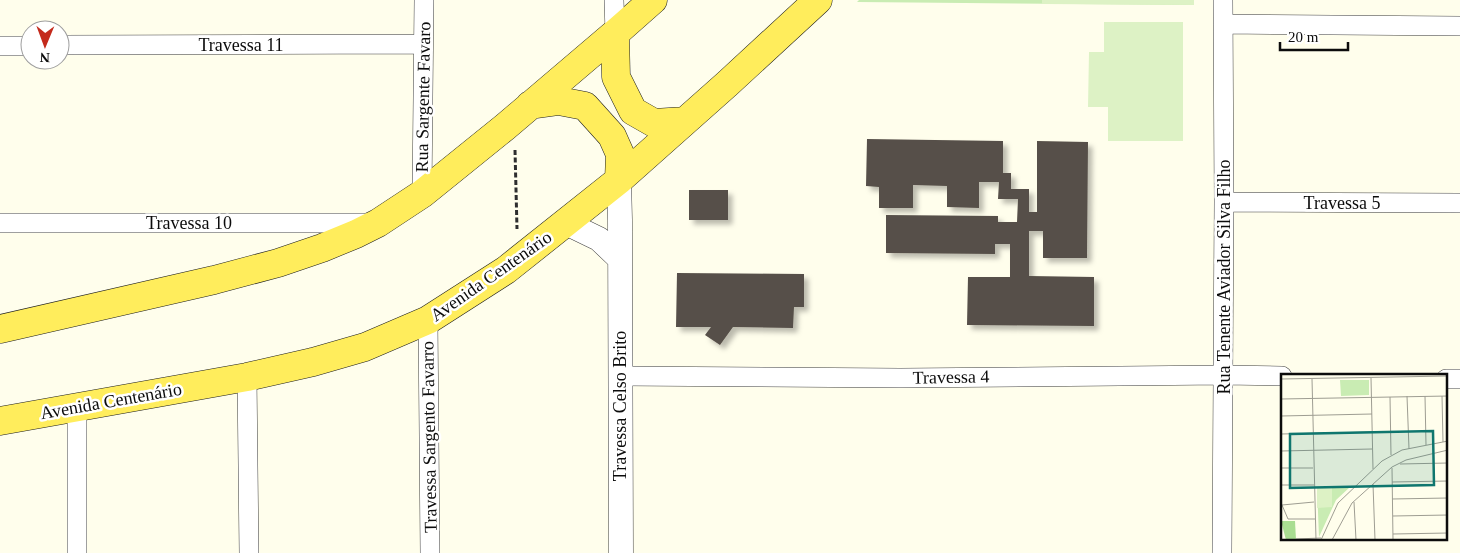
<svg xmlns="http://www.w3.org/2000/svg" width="1460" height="553" font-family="'Times New Roman',serif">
<defs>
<filter id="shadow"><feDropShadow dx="4.5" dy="4.5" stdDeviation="2.5" flood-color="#0004"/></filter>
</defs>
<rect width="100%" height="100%" fill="#fffeec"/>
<path fill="#c9ecb3" d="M859 0H1194V5L857 2Z"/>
<path fill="#ddf2c5" d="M1042 0H1194V5L1042 4Z
M1104 22H1183V141H1108V107H1088L1089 52H1104Z"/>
<path fill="#564f48" filter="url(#shadow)" d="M867 139 1003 141V173H1011V189H1029V212H1037V141L1088 142 1087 258H1043V231H1029V276L1094 277V326L967 325 968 277H1010V244H995V254L886 253V215L998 216V222H1017L1018 199H998L999 182H979V208L947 207V186L913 185V208H879V187L866 186Z
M689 190H728V220H689Z
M677 273 804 274V307H794L793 328 733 327 720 345 705 335 711 327H676Z"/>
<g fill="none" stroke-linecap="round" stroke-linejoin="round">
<g stroke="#3f3f3f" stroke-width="20">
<path id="minor" d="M614 0 615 34
M1223 24 1460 26
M60 45 423 44
M0 46H30
M422 194 424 0
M1224 202 1460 203
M0 223H372
M428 320 430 553
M620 376 901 378 1224 375 1282 376
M247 377 249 553
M1446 379H1460
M77 407V553
M1222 553 1224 202 1223 0"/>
</g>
<g stroke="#3f3f3f" stroke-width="25">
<path id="tertiary" d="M619 180 620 220 621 553
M566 223 599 239 620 259"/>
</g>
<g stroke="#1d1d1d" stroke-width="29">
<path id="primary" d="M615 34 616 77 633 111 654 123 685 121
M530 105 559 101 585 106 612 136 620 154 619 180
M0 329 214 280 278 263 322 248 356 234 378 223 422 194 505 127 619 30 653 0
M0 421 247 377 313 362 365 347 428 320 506 270 619 180 727 84 818 0"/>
</g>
<path stroke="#2e2e2e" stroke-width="3" stroke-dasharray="5 2.5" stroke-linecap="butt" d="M515 150 517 229"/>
<use href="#minor" stroke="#fff" stroke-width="19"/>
<use href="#tertiary" stroke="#fff" stroke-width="24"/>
<use href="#primary" stroke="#ffed5c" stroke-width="28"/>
</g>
<g text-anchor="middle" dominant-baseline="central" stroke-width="5" stroke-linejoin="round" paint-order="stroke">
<g font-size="18" fill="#0c0c0c" stroke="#fff">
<text x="241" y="45">Travessa 11</text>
<text transform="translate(423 97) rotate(-89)">Rua Sargente Favaro</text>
<text x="1342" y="203">Travessa 5</text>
<text x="189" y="223">Travessa 10</text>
<text transform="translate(491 276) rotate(-35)">Avenida Centenário</text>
<text transform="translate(1224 277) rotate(-90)">Rua Tenente Aviador Silva Filho</text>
<text transform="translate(951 377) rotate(-1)">Travessa 4</text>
<text transform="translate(111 401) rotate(-10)">Avenida Centenário</text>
<text transform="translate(620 406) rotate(-90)">Travessa Celso Brito</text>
<text transform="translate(429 437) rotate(-91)">Travessa Sargento Favarro</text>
</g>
</g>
<g transform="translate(1281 374)">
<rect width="166" height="166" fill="#fffeec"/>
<path d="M59 6H88V21L60 22ZM36 113H69L55 126 38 163Z" fill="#c9ecb3"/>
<path d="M0 147H14L15 166H5Z" fill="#a9dd91"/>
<path d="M36 113H51V133L36 134Z" fill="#ddf2c5"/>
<path fill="none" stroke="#9e9d92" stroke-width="1" d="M90 4 92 95M0 5 167 2M31 5 35 166M126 22 128 75M144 22 145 71M161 22 162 68M109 23 110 81M0 25 167 22M0 42 91 40M0 60 91 58M0 77 91 75M119 90 167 89M0 94H32M111 94 112 166M111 108 167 107M92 110 94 166M0 111H33M111 125 167 124M33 128 1 131 7 145H34M73 128 75 166M112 142 167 141M112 160 167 159M15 165 40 164M40 166 57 129 101 87 121 76 167 67M51 166 71 129 111 93 125 86 167 76"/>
<path fill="#0f766e" fill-opacity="0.15" stroke="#0f766e" stroke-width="2.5" d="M152 57 153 111 9 114V60Z"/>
<rect width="166" height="166" fill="none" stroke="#0c0c0c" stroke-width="2.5"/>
</g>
<g transform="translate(45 45) rotate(181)"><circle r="24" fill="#ffffff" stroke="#9e9e9e"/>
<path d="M0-4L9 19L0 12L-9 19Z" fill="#c42a1c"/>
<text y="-8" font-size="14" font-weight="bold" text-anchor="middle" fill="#0c0c0c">N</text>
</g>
<path d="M1280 42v8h68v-8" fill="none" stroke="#0c0c0c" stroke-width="2.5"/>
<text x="1288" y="42" font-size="15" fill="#0c0c0c" stroke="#ffffff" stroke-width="4" paint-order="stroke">20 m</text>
</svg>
